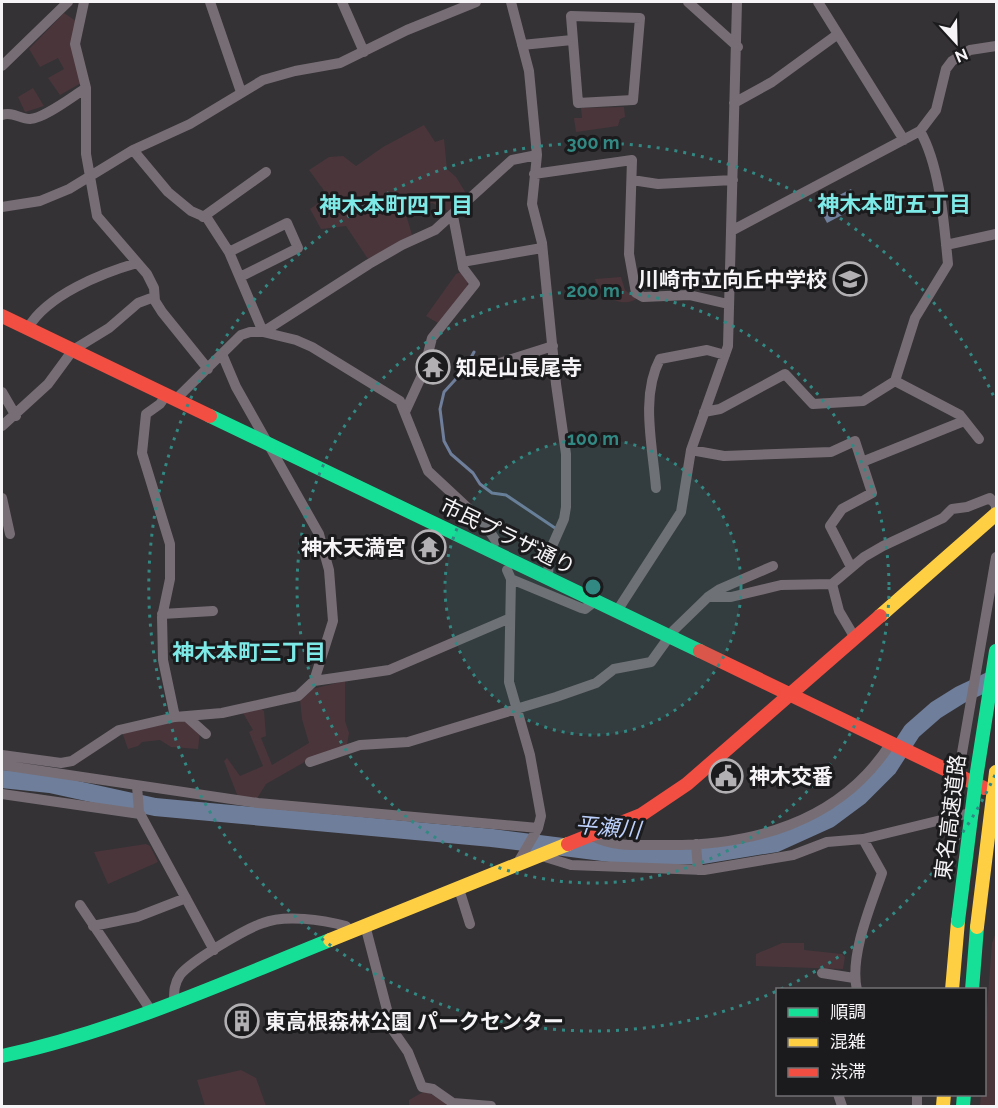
<svg xmlns="http://www.w3.org/2000/svg" width="998" height="1108" font-family="Raleway,'Noto Sans JP',sans-serif">
<rect width="100%" height="100%" fill="#343235"/>
<path fill="#4a353b" d="M64 13 76 21 81 83 60 95 48 78 64 69 58 58 40 67 29 49Z
M33 88 44 106 25 112 18 97Z
M624 107 625 117 620 119 618 126 576 132 574 118H582L581 108Z
M424 125 435 142 444 139 447 169 456 177 467 195 449 211 432 203 405 211 412 235 368 259 346 226 321 229 310 209 328 196 309 170 329 157 343 156 356 166 383 147Z
M461 272 468 279 467 288 438 323 426 316 456 274Z
M621 277 625 290 636 299C621 309 600 295 595 279Z
M345 681V721L349 733 347 745 315 756 266 784 256 800 238 797 224 761 227 758 240 776 263 766 249 732 253 730 243 713 261 709 264 711 266 736 261 738 272 765 309 743 302 719 300 699 312 689Z
M183 719 200 732 198 749 171 747 160 740 142 742 138 746 128 749 122 732Z
M146 844 150 846 158 862 108 884 94 852Z
M996 932V1106H980L981 1095 984 1094 985 1034 992 943Z
M782 943H804V950L842 954 845 957 843 969 756 966V954Z
M241 1070 256 1078 266 1106H205L197 1080Z
M423 1092H427L453 1106H409V1100Z"/>
<path fill="#6f7e9b" d="M851 189 859 206 827 223 818 206Z"/>
<g fill="none" stroke-linecap="round" stroke-linejoin="round">
<path stroke="#6f7e9b" stroke-width="3" d="M474 352 465 369 444 392 440 409 444 441 451 454 473 473 480 484 492 493 506 495 555 528"/>
<path stroke="#6f7e9b" stroke-width="18" d="M2 779 50 784 155 807 492 838 634 856 702 855 776 843 829 819 860 796 888 768 912 731 936 710 960 695 996 678"/>
<path stroke="#776e75" stroke-width="10" d="M84 2 75 44 86 88V154L97 216 147 274 154 288 155 301 162 312 208 369
M210 2 241 92
M342 2 364 52
M511 2 529 71 537 155 532 204 542 243 556 384 566 454V507L564 519 549 553 548 578
M688 2 738 47
M818 2 904 140
M571 16 640 18 633 100 578 103Z
M522 45 572 40
M2 66 68 2
M734 103 772 82 838 34
M2 115C12 111 20 119 30 119 45 118 73 96 86 88
M133 150 168 192 191 211 207 218 229 252 263 332 296 340 312 347 400 401 428 471 484 523 496 541
M534 174 632 160 629 254 636 293 643 297 689 295 728 304
M632 180 658 184 733 180
M2 207 40 201 69 189 133 150 190 124 263 80 295 71 340 63 407 30 476 2
M203 217 266 172
M733 230 920 131 936 110 946 69 952 61 970 50 996 46
M946 245 996 234
M229 252 287 223 298 248 240 277
M462 262 542 248
M28 328C47 295 102 273 137 263
M222 354 236 387 319 534 329 570 333 621 314 681
M471 372 553 346
M895 381 960 415 979 439
M2 392 16 416
M167 394 160 404 146 414 142 453 170 544V579L162 617 163 660 175 717
M176 399 241 335 250 332H263L369 264 402 245 435 230 512 160 537 155
M405 412 423 373 432 338 475 284 463 268 453 216
M704 412 720 409 785 374 813 404 863 401 895 381 915 318 948 264C944 223 940 166 920 131
M2 426 48 384 73 350 109 328 138 303 154 297
M691 450 724 456 831 452 855 441 872 493 842 509 830 526 851 567
M862 462 964 421
M656 488C653 448 640 396 660 359L707 350 725 355
M2 498 10 534
M507 570 511 579 509 682 530 755 541 816 538 828 516 866
M511 579 581 608 585 609 595 601
M708 597 720 589 773 566
M617 611 681 512 691 450 728 346 737 2
M162 614 213 611
M855 638 839 611 832 584 864 557 883 546 943 518 952 509 967 507 990 498 996 505V514
M187 717 206 734
M2 755 61 763 72 761 119 730 175 717 222 713 298 696 314 681 389 670 508 619
M310 762 360 745 408 742 556 697 596 683 614 669 651 662 674 630 708 597H731L781 585 832 584
M2 765 258 803 538 828
M958 776 996 557
M137 786 139 812 214 950
M2 794 140 814
M593 836C613 847 636 845 659 845 750 847 840 823 891 743
M696 844 698 870
M542 856 571 865 704 870 793 855 827 842 863 839 974 812
M459 889 470 924
M80 905 150 1009
M365 925 392 1029 408 1052 422 1087 433 1089 453 1103 491 1106
M93 926 137 917 186 898
M822 973 854 978
M857 990C849 956 871 905 882 873L863 839
M174 1002C174 991 174 984 180 975 191 961 245 929 263 923 285 914 323 920 346 926L349 932
M838 1094 842 1106
M917 1094V1106"/>
<path stroke="#16e098" stroke-width="14" d="M210 416 700 651
M972 990 977 927
M2 1056C115 1032 223 983 330 940
M963 1106 964 1094"/>
<path stroke="#ffcf43" stroke-width="14" d="M880 616 996 514
M330 940 568 844
M952 990 958 921
M943 1106 944 1094"/>
<path stroke="#f24e42" stroke-width="14" d="M2 316 210 416
M700 651 984 788
M568 844 641 815 687 784 880 616"/>
<path stroke="#16e098" stroke-width="14" d="M958 921 976 778 996 651"/>
<path stroke="#ffcf43" stroke-width="14" d="M977 927 996 772"/>
</g>
<circle cx="593" cy="587" r="148" fill="#328983" fill-opacity=".12"/>
<g fill="none" stroke="#328983" stroke-width="3" stroke-dasharray="3 6">
<circle cx="593" cy="587" r="148"/>
<circle cx="593" cy="587" r="296"/>
<path d="M995 775A444 444 0 1 1 995 399"/>
</g>
<defs>
<g id="school-ring" transform="scale(1.725)"><circle r="9.5" fill="#1b1a1c" stroke="#b2b0b3" stroke-width="1.5"/><path d="M0-5L7-2L0 1L-7-2ZM-4 1L0 2.5L4 1V4Q0 6-4 4Z" fill="#b2b0b3"/></g>
<g id="temple-ring" transform="scale(1.725)"><circle r="9.5" fill="#1b1a1c" stroke="#b2b0b3" stroke-width="1.5"/><path d="M0-6L5-2H3V0L6.5 2.5H4V6H1.5V3h-3V6H-4V2.5H-6.5L-3 0V-2H-5Z" fill="#b2b0b3"/></g>
<g id="civic-ring" transform="scale(1.725)"><circle r="9.5" fill="#1b1a1c" stroke="#b2b0b3" stroke-width="1.5"/><path d="M-.6-6.5H3V-4.5H.6V-3L4-1V1h2V6H-6V1h2V-1L-.6-3ZM-1.2 2.5V6h2.4V2.5Z" fill="#b2b0b3"/></g>
<g id="building-ring" transform="scale(1.725)"><circle r="9.5" fill="#1b1a1c" stroke="#b2b0b3" stroke-width="1.5"/><path d="M-4-6H4V6H1V3H-1V6H-4ZM-2.5-4.3h1.7v1.8h-1.7ZM.8-4.3h1.7v1.8H.8ZM-2.5-1h1.7V.8h-1.7ZM.8-1h1.7V.8H.8Z" fill="#b2b0b3"/></g>
</defs>
<g fill-rule="evenodd">
<use href="#school-ring" x="850" y="279"/>
<use href="#temple-ring" x="433" y="367"/>
<use href="#temple-ring" x="429" y="547"/>
<use href="#civic-ring" x="726" y="776"/>
<use href="#building-ring" x="242" y="1021"/>
</g>
<g text-anchor="middle" dominant-baseline="central" stroke-width="6" stroke-linejoin="round" paint-order="stroke">
<g font-size="21" font-weight="bold" fill="#f6f4f7" stroke="#1b1a1c" text-anchor="start">
<text x="827" y="279" text-anchor="end">川崎市立向丘中学校</text>
<text x="456" y="367">知足山長尾寺</text>
<text x="406" y="547" text-anchor="end">神木天満宮</text>
<text x="749" y="776">神木交番</text>
<text x="265" y="1021">東高根森林公園 パークセンター</text>
</g>
<g font-size="21" fill="#f6f4f7" stroke="#1b1a1c">
<text transform="translate(508 536) rotate(26)">市民プラザ通り</text>
<text transform="translate(950 817) rotate(-83)">東名高速道路</text>
</g>
<g font-size="22" font-weight="bold" fill="#7eeae8" stroke="#1b1a1c">
<text x="894" y="204">神木本町五丁目</text>
<text x="396" y="205">神木本町四丁目</text>
<text x="249" y="652">神木本町三丁目</text>
</g>
<g font-size="22" font-style="italic" fill="#bcd1fd" stroke="#1b1a1c">
<text transform="translate(608 827) rotate(5)">平瀬川</text>
</g>
</g>
<circle cx="593" cy="587" r="9" fill="#328983" stroke="#1b1a1c" stroke-width="3"/>
<g font-size="18" text-anchor="middle" font-weight="bold" fill="#328983" stroke="#1b1a1c" stroke-width="6" stroke-linejoin="round" paint-order="stroke">
<text x="593" y="149">300 m</text>
<text x="593" y="297">200 m</text>
<text x="593" y="445">100 m</text>
</g>
<rect width="998" height="1108" fill="none" stroke="#f6f4f7" stroke-width="6"/>
<rect x="776" y="988" width="210" height="108" fill="#1b1a1c" stroke="#737174" stroke-width="1.5"/>
<rect x="788" y="1008" width="30" height="9" fill="#16e098" stroke="#737174" stroke-width="1.5"/>
<text x="830" y="1018" font-size="18" fill="#f6f4f7">順調</text>
<rect x="788" y="1038" width="30" height="9" fill="#ffcf43" stroke="#737174" stroke-width="1.5"/>
<text x="830" y="1048" font-size="18" fill="#f6f4f7">混雑</text>
<rect x="788" y="1068" width="30" height="9" fill="#f24e42" stroke="#737174" stroke-width="1.5"/>
<text x="830" y="1078" font-size="18" fill="#f6f4f7">渋滞</text>
<g transform="translate(956 42) rotate(158)" stroke="#1b1a1c" stroke-width="4.5" paint-order="stroke">
<path d="M0-4.5L10 22L0 15L-10 22Z" fill="#f6f4f7"/>
<text y="-9" font-size="16" font-weight="bold" text-anchor="middle" fill="#f6f4f7">N</text>
</g>
</svg>
